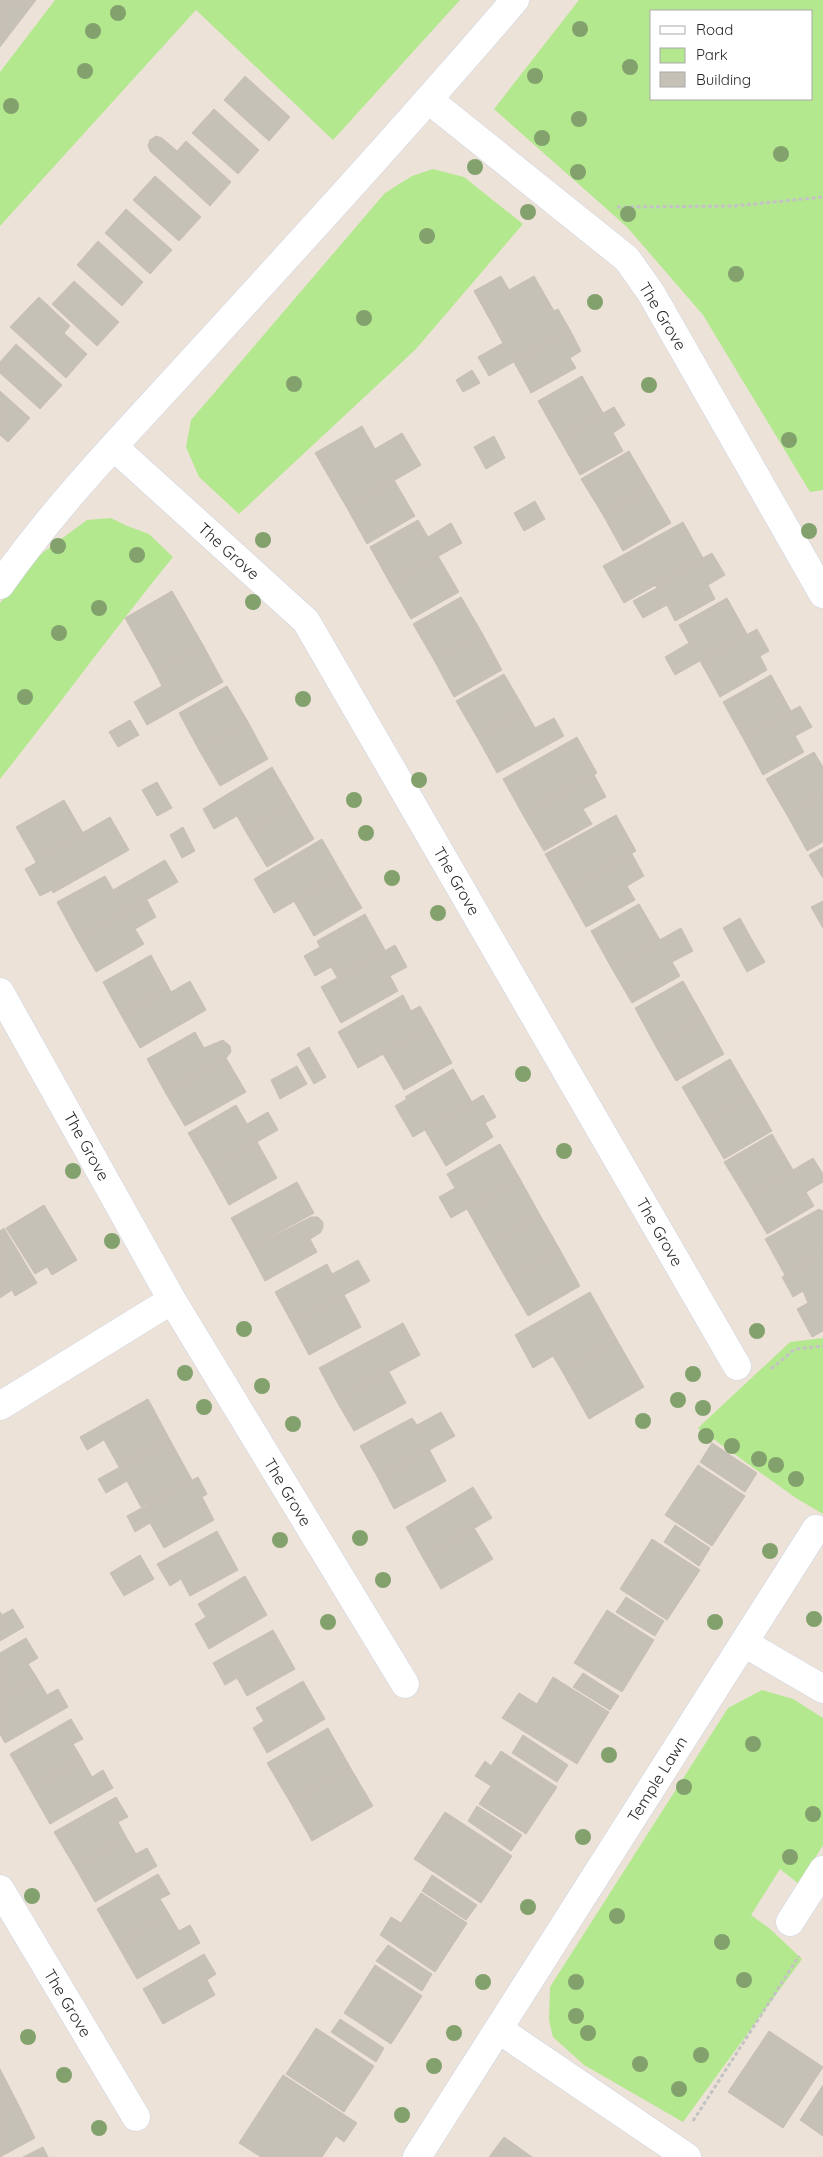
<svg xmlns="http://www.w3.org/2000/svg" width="823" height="2157" font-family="Quicksand,sans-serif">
<rect width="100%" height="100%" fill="#ece2d8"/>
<path fill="#b4e88f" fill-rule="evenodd" d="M55 0H460L333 140 196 10 0 226V72Z
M579 0H823V490L810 492 703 315 627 227 494 109ZM652 11H812V99H652Z
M433 169 464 177 523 224 416 349 239 514 199 477 186 447 191 420 385 193 412 176Z
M111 518 125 525 149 534 173 557C114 630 58 706 0 779V603L41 554 87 520Z
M823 1338V1514L796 1498 698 1428 790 1342Z
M762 1690 793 1699 823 1718V1845L799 1884 780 1869 751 1915 769 1928 802 1959 683 2122 584 2065 553 2037 549 2020 550 1987 728 1708Z"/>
<path fill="#c6c1b7" stroke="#c8bfb2" d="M0 0H36L0 47Z
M245 76 290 117 269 141 224 100Z
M214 109 259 150 238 174 192 133Z
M156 136 162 138 177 151 186 141 231 182 210 206 150 151 148 145 150 140Z
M155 176 201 217 179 241 133 200Z
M126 209 172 250 150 274 105 233Z
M98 241 143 282 122 306 77 265Z
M501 276 509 290 534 276 554 311 558 309 570 330 489 376 478 357 503 343 474 291Z
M74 281 119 322 97 346 52 304Z
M39 297 70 326 64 333 87 354 66 378 10 327Z
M570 330 581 351 570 358 576 368 531 393 514 362Z
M16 344 62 385 40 409 0 373V362Z
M472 370 480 383 463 392 456 380Z
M582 376 603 413 559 438 538 401Z
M0 391 30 418 8 442 0 435Z
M614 407 625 425 613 433 623 451 580 475 559 438Z
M362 426 375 449 402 433 421 465 347 508 315 453Z
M494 436 505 458 486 469 474 447Z
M629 451 650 487 603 515 581 479Z
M394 480 415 516 367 544 347 508Z
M650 487 671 523 623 551 603 515Z
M535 501 545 519 524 531 514 513Z
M418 520 428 537 451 523 462 543 390 583 370 547Z
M683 522 703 558 624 603 603 566Z
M712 553 725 575 708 585 715 599 675 621 667 605 643 618 633 601 657 588 655 585Z
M438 556 459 592 411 619 390 583Z
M172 591 203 645 155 672 125 618Z
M461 597 482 633 434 660 413 624Z
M727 598 747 634 675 675 665 657 689 643 679 625Z
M757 629 769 651 760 656 767 670 720 697 700 661Z
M482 633 502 670 454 697 434 660Z
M203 645 223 682 147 725 134 702 162 686 155 672Z
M504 674 525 710 477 737 456 701Z
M771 675 791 711 743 738 723 702Z
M227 686 248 722 199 750 179 713Z
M800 706 812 727 795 736 804 752 763 775 743 738Z
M525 710 535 728 554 718 564 736 497 773 477 737Z
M130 720 139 735 118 747 109 732Z
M248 722 268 759 220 786 199 750Z
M577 737 597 773 523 815 503 779Z
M814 752 823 767V794L787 815 766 779Z
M272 767 293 803 246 832 237 816 214 829 203 809Z
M594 775 606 797 583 809 592 824 544 851 523 815Z
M157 782 172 808 157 816 142 790Z
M823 794V842L807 851 787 815Z
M64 800 83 833 35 860 16 827Z
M293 803 314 839 267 867 246 832Z
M616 815 636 851 566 891 545 854Z
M110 817 129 850 53 893 52 890 40 896 25 869 36 863 35 860Z
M183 827 195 851 182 858 170 835Z
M322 839 342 874 274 913 254 879Z
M823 847V878L809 855Z
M632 854 644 876 627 886 635 900 586 927 566 891Z
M165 860 178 882 77 939 57 902 105 876 113 890Z
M342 874 362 908 314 936 294 901Z
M147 900 156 917 135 929 144 944 96 972 77 939Z
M823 901V928L811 907Z
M639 904 660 940 611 967 591 931Z
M365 914 385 950 337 977 331 967 315 976 304 956 320 947 317 941Z
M740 918 752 940 735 950 723 928Z
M681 928 693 951 672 962 680 976 632 1003 611 967Z
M752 940 765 962 747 972 735 950Z
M395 945 407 967 390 976 398 991 341 1023 321 987Z
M151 955 169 988 121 1015 103 982Z
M190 981 206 1010 140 1048 121 1015 169 988 171 992Z
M683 981 704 1018 655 1045 635 1008Z
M403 995 411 1011 420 1006 432 1027 358 1068 338 1032Z
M704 1018 724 1054 676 1081 655 1045Z
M432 1027 452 1063 404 1090 383 1054Z
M195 1032 204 1048 223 1040 230 1046 231 1052 226 1058 165 1092 147 1059Z
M309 1047 326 1077 314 1084 297 1054Z
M226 1058 246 1092 185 1126 165 1092Z
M730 1059 751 1095 703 1123 682 1087Z
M297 1066 307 1084 280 1099 271 1080Z
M453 1069 472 1102 413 1137 395 1106 407 1099 405 1097Z
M483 1095 496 1117 485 1123 493 1137 446 1166 425 1130Z
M751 1095 772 1131 724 1159 703 1123Z
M236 1105 247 1124 268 1112 278 1130 209 1169 188 1133Z
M772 1134 793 1170 746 1198 724 1162Z
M257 1142 277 1178 229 1205 209 1169Z
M500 1144 520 1179 451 1218 439 1197 455 1188 447 1174Z
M813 1158 823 1174V1182L806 1192 814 1206 767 1234 746 1198Z
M520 1179 540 1215 487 1245 467 1209Z
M297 1182 314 1213 248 1249 231 1218Z
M44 1205 77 1260 52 1275 47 1267 35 1274 6 1228Z
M819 1209 823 1211V1254L785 1275 765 1239Z
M540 1215 560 1250 507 1280 487 1245Z
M311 1217H318L323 1222V1228L320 1233 310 1239 317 1252 265 1281 248 1249Z
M4 1228 37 1283 15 1296 12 1290 0 1298V1231Z
M560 1250 580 1286 528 1316 507 1280Z
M823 1254V1331L812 1337 797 1309 808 1303 803 1291 793 1297 782 1277Z
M358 1260 370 1281 292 1323 275 1292 327 1264 332 1274Z
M590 1292 617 1340 562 1371 553 1356 533 1368 515 1335Z
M344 1295 361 1327 309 1355 292 1323Z
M403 1323 420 1355 336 1400 319 1368Z
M617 1340 644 1387 589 1419 562 1371Z
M389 1372 406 1403 354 1431 336 1400Z
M148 1399 170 1440 119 1467 104 1440 87 1450 80 1437Z
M441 1412 455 1436 378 1478 360 1446 412 1418 417 1425Z
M170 1440 192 1480 141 1507 127 1481 106 1493 98 1479Z
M712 1443 757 1473 745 1492 700 1462Z
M429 1449 446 1481 394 1509 378 1478Z
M698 1465 745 1496 712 1546 665 1515Z
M198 1477 207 1494 202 1497 214 1520 164 1548 150 1523 135 1532 127 1516Z
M473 1487 492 1518 423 1558 406 1527Z
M675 1525 710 1548 699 1566 664 1542Z
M474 1528 493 1559 441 1589 423 1558Z
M217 1531 238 1570 190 1596 181 1579 170 1586 157 1564Z
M652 1539 700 1570 667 1620 620 1589Z
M140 1555 154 1579 124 1596 110 1573Z
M245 1576 267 1615 209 1649 195 1624 206 1617 198 1604Z
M626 1597 664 1621 655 1636 616 1612Z
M13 1609 24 1627 0 1641V1612L2 1615Z
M607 1610 654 1640 622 1692 574 1663Z
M273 1630 295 1669 247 1696 237 1678 225 1685 213 1663Z
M26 1638 38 1658 28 1664 37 1678 0 1699V1653Z
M583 1673 619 1696 610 1710 573 1687Z
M553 1677 609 1712 577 1764 502 1718 519 1693 537 1704Z
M37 1678 47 1695 58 1689 68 1707 5 1743 0 1734V1699Z
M303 1681 325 1719 267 1753 253 1728 264 1721 256 1708Z
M71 1719 83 1739 73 1744 82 1759 30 1789 10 1754Z
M328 1728 350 1767 290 1802 267 1763Z
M523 1735 568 1765 557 1782 512 1753Z
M501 1751 557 1787 526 1834 479 1804 491 1786 475 1776 485 1761 491 1766Z
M82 1759 92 1777 103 1770 113 1788 50 1824 30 1789Z
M350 1767 373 1806 312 1841 290 1802Z
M116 1797 128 1817 118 1822 126 1837 75 1867 54 1832Z
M477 1806 522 1835 511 1851 468 1821Z
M445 1812 512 1856 481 1903 414 1859Z
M126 1837 136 1854 147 1848 157 1866 95 1902 75 1867Z
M158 1874 170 1894 160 1899 169 1914 117 1944 97 1909Z
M432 1875 477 1905 466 1920 422 1891Z
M421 1893 467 1923 435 1972 380 1935 391 1917 401 1923Z
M169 1914 179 1931 190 1925 200 1943 137 1979 117 1944Z
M388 1945 432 1974 422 1991 376 1961Z
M204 1954 216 1974 207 1980 215 1995 163 2024 143 1989Z
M375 1965 422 1996 391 2044 344 2013Z
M340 2019 384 2048 376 2062 331 2032Z
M316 2028 374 2066 344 2112 286 2074Z
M769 2031 823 2067 783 2128 728 2092Z
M0 2069 17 2102 0 2111Z
M283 2075 357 2123 344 2142 336 2136 322 2157H261L239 2143Z
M823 2085V2136L800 2120Z
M17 2102 35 2138 0 2157V2111Z
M504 2137 532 2157H489Z
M43 2147 48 2157H23Z"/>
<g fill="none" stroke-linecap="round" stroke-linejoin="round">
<g stroke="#ced3e3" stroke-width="29">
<path id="minor" d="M429 100 627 259 651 293 823 594
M114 447 306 621 737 1366
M0 585C59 501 132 427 201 351 307 235 413 119 515 0
M0 992 172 1300 405 1684
M0 1406 172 1300
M744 1643 823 1689
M0 1889 136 2117
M790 1922 823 1870
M498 2029 687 2157
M417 2157 816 1529"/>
</g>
<path stroke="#c3c3c3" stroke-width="3" stroke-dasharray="4 2.5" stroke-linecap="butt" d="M617 207 734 206 823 197
M771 1369 795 1349 823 1346
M693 2121 799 1956"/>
<use href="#minor" stroke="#fff" stroke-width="28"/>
</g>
<g fill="#82a16c">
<circle cx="118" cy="13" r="8"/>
<circle cx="580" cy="29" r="8"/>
<circle cx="93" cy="31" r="8"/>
<circle cx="630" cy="67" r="8"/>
<circle cx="85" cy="71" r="8"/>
<circle cx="535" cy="76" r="8"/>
<circle cx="11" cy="106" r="8"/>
<circle cx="579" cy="119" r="8"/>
<circle cx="542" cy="138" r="8"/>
<circle cx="781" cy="154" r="8"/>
<circle cx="475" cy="167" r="8"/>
<circle cx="578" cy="172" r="8"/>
<circle cx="528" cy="212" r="8"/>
<circle cx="628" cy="214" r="8"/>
<circle cx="427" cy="236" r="8"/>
<circle cx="736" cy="274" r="8"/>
<circle cx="595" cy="302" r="8"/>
<circle cx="364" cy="318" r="8"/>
<circle cx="294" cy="384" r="8"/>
<circle cx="649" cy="385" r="8"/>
<circle cx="789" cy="440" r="8"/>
<circle cx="809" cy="531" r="8"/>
<circle cx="263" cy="540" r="8"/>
<circle cx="58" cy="546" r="8"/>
<circle cx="137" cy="555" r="8"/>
<circle cx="253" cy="602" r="8"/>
<circle cx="99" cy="608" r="8"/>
<circle cx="59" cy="633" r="8"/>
<circle cx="25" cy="697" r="8"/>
<circle cx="303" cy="699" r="8"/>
<circle cx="419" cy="780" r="8"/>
<circle cx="354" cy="800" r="8"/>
<circle cx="366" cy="833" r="8"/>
<circle cx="392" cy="878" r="8"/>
<circle cx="438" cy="913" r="8"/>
<circle cx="523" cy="1074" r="8"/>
<circle cx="564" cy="1151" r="8"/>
<circle cx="73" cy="1171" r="8"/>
<circle cx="112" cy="1241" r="8"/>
<circle cx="244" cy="1329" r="8"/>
<circle cx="757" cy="1331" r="8"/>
<circle cx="185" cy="1373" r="8"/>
<circle cx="693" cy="1374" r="8"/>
<circle cx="262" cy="1386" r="8"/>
<circle cx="678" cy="1400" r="8"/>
<circle cx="204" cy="1407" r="8"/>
<circle cx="703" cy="1408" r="8"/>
<circle cx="643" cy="1421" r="8"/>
<circle cx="293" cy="1424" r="8"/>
<circle cx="706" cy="1436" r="8"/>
<circle cx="732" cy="1446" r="8"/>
<circle cx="759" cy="1459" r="8"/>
<circle cx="776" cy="1465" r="8"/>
<circle cx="796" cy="1479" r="8"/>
<circle cx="360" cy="1538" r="8"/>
<circle cx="280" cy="1540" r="8"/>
<circle cx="770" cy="1551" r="8"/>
<circle cx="383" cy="1580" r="8"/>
<circle cx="814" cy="1619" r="8"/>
<circle cx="328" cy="1622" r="8"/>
<circle cx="715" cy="1622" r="8"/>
<circle cx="753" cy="1744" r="8"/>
<circle cx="609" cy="1755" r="8"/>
<circle cx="684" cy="1787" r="8"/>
<circle cx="813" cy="1814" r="8"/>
<circle cx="583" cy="1837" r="8"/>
<circle cx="790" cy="1857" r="8"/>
<circle cx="32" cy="1896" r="8"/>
<circle cx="528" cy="1907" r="8"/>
<circle cx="617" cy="1916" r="8"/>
<circle cx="722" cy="1942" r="8"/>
<circle cx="744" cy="1980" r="8"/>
<circle cx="483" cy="1982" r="8"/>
<circle cx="576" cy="1982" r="8"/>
<circle cx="576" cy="2016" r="8"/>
<circle cx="454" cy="2033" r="8"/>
<circle cx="588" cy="2033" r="8"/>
<circle cx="28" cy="2037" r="8"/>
<circle cx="701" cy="2055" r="8"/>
<circle cx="640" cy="2064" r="8"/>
<circle cx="434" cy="2066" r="8"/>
<circle cx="64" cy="2075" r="8"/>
<circle cx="679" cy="2089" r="8"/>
<circle cx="402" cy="2115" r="8"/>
<circle cx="99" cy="2128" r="8"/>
</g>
<g text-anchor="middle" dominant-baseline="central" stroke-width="4.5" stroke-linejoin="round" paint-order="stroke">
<g font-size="16" fill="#282828" stroke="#fff">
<text transform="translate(663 316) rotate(59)">The Grove</text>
<text transform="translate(229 551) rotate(42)">The Grove</text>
<text transform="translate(457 881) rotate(60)">The Grove</text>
<text transform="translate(87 1146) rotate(61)">The Grove</text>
<text transform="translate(660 1232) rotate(60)">The Grove</text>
<text transform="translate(288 1492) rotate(59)">The Grove</text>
<text transform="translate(657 1779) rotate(-58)">Temple Lawn</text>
<text transform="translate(68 2003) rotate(59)">The Grove</text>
</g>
</g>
<rect x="650" y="10" width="162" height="90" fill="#ffffff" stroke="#a9a9a9"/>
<rect x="660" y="26" width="25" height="8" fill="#ffffff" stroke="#a9a9a9"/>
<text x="696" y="35" font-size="15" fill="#282828">Road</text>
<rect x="660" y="48" width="25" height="15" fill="#b4e88f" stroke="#a9a9a9"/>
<text x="696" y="60" font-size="15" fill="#282828">Park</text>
<rect x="660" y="72" width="25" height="15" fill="#c6c1b7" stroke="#a9a9a9"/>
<text x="696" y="85" font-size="15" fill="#282828">Building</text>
</svg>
